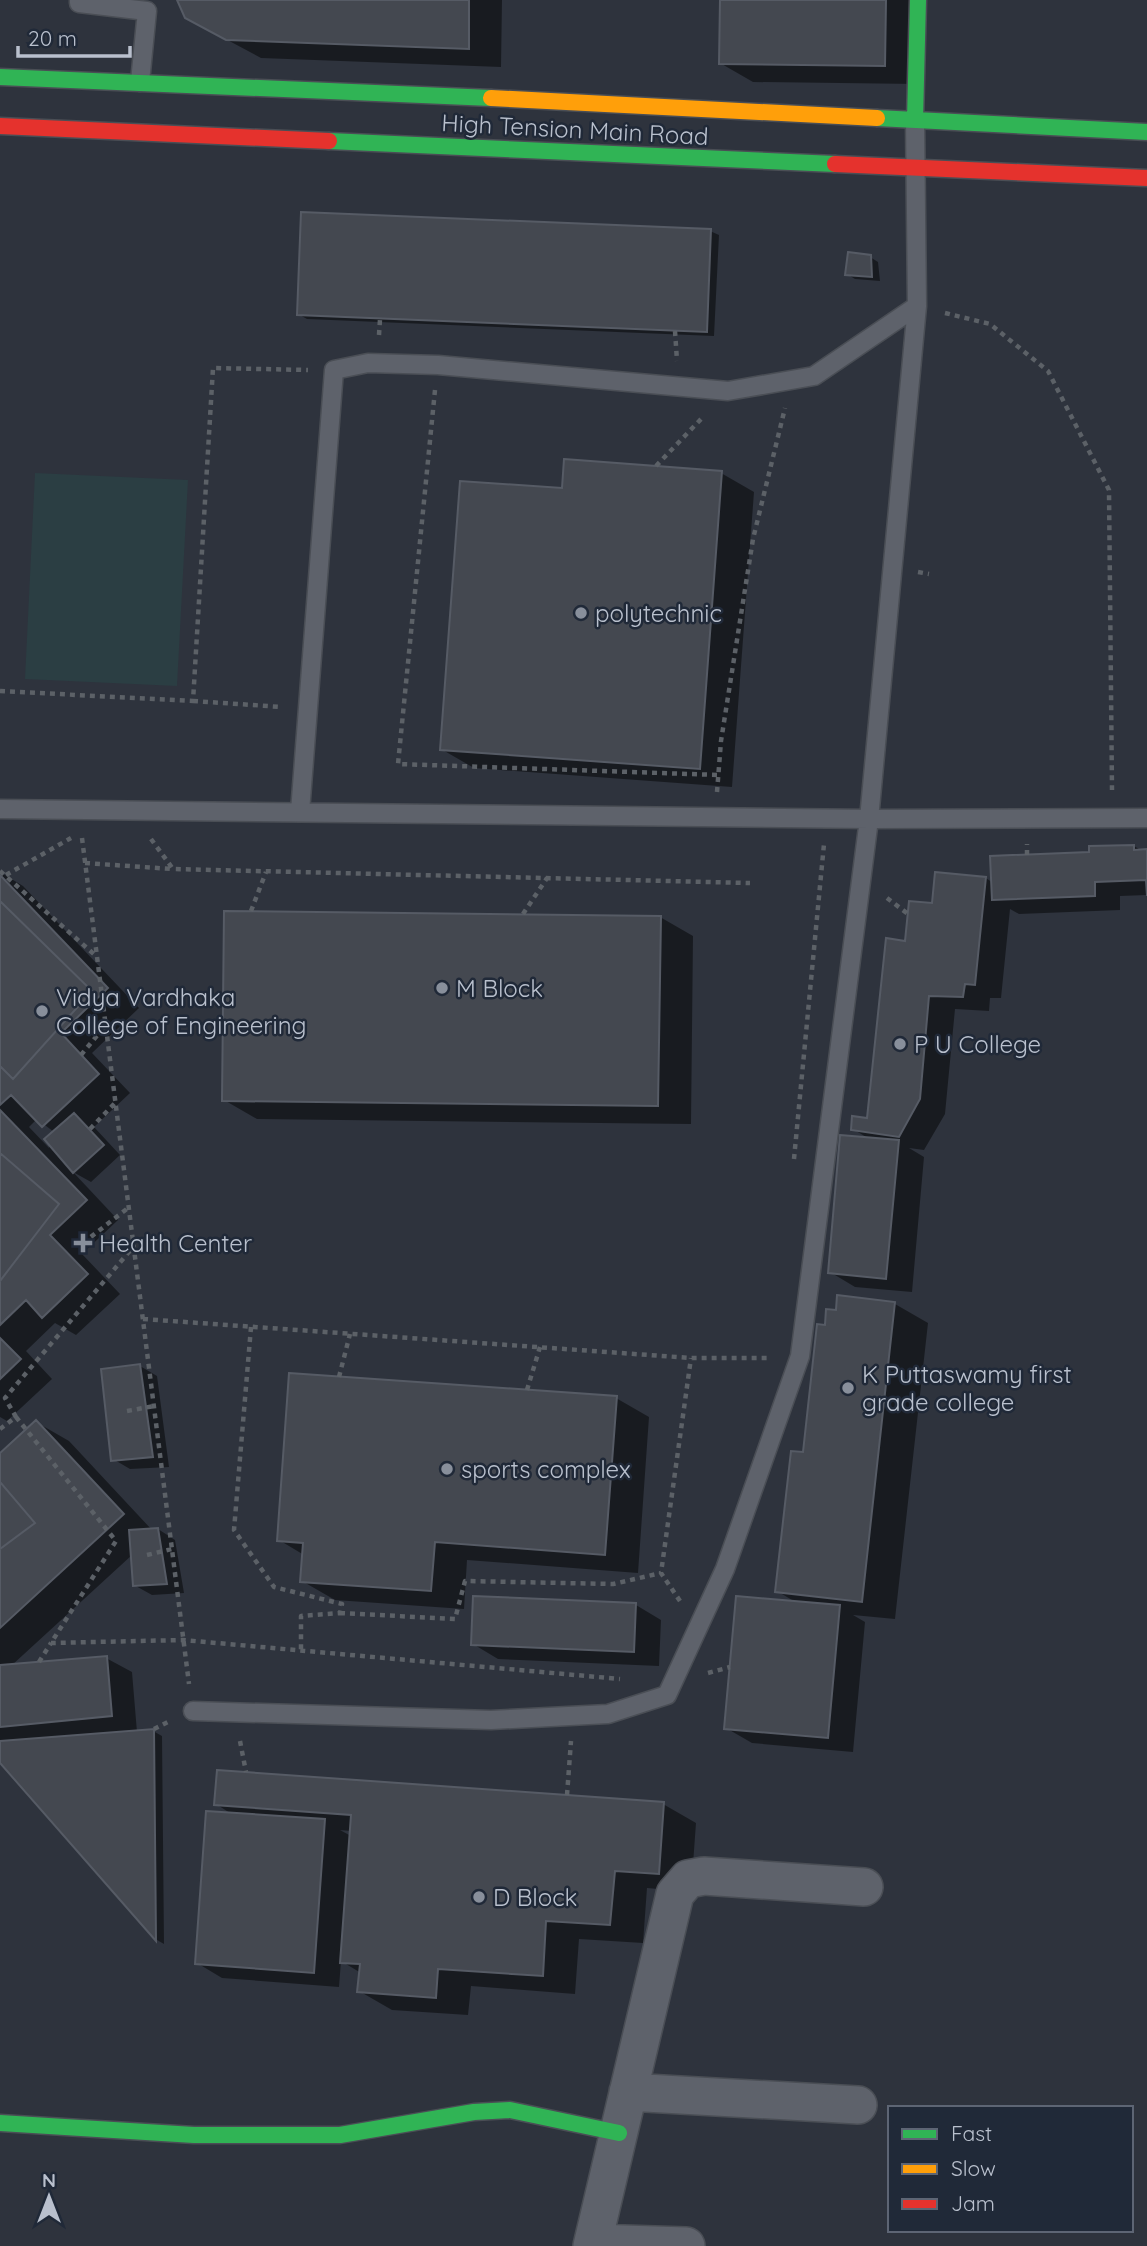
<svg xmlns="http://www.w3.org/2000/svg" width="1147" height="2246" font-family="Quicksand,sans-serif">
<rect width="100%" height="100%" fill="#2e333d"/>
<path fill="#2b3e43" d="M35 473 188 480 177 686 25 679Z"/>
<path fill="#0007" fill-rule="evenodd" d="M179 0H502L501 67 261 58 220 36Z
M721 0H918L917 84 753 82 720 63Z
M710 231 719 235 714 336 307 319 298 314Z
M870 257 878 262 880 281 855 279 847 274Z
M721 473 754 492 732 787 474 768 441 749 563 490Z
M1134 846 1142 851H1147V895L1120 896V910L1019 914 1010 909 1001 998H990L989 1011 955 1009 945 1114 924 1150 909 1148 924 1157 912 1292 855 1287 830 1272 871 1140 853 1129 869 1119 907 943 934 905 986 878 993 883 1091 854Z
M0 872 23 886 139 1008 92 1053 130 1093 94 1127 120 1155 91 1182 73 1172 118 1220 82 1254 120 1294 76 1335 55 1323 26 1351 52 1379 7 1421 0 1417ZM37 1119 54 1132 49 1148 29 1127Z
M660 917 693 936 691 1124 257 1119 224 1100Z
M839 1297 895 1304 928 1323 895 1619 853 1615 865 1622 853 1752 752 1743 726 1728 797 1603 777 1591 805 1454 826 1327 837 1312Z
M140 1366 157 1376 169 1467 130 1469 113 1459Z
M616 1398 649 1417 638 1573 467 1560 464 1609 335 1600 302 1581 304 1555 279 1540Z
M36 1422 69 1441 152 1530 158 1529 175 1540 184 1593 152 1595 134 1585 132 1555 11 1666 106 1658 132 1672 137 1732 153 1731 162 1736 164 1944 157 1940 0 1760V1743H4L0 1740V1454Z
M636 1605 661 1620 659 1666 498 1659 473 1644Z
M216 1804H663L696 1823 691 1892 647 1888 643 1943 579 1939 575 1994 471 1986 468 2015 392 2010 359 1991 361 1973 341 1961 339 1987 222 1978 197 1963 233 1815ZM340 1830 351 1831V1836Z"/>
<path fill="#444850" stroke="#565b65" stroke-width="2" d="M177 0H469V49L226 40 185 18Z
M720 0H886L885 66 719 64Z
M301 212 711 229 707 332 297 315Z
M848 252 871 255 872 277 845 275Z
M564 459 722 471 700 769 440 750 460 481 562 488Z
M1134 845V850L1147 849V896L1146 880 1095 882V896L992 900 990 856 1089 852V846Z
M935 872 986 877 975 985 965 984 963 997 929 996 920 1099 899 1137 851 1130 852 1116 867 1118 886 938 905 941 909 901 932 903Z
M0 875 108 988 61 1033 99 1074 42 1127 11 1095 0 1105Z
M0 901 92 991 13 1079 0 1066Z
M224 911 661 916 658 1106 222 1101Z
M0 1110 87 1200 50 1235 88 1274 42 1318 26 1300 0 1325Z
M74 1113 104 1145 73 1173 44 1139Z
M840 1135 899 1140 886 1279 828 1273Z
M0 1153 59 1204 0 1281Z
M837 1295 895 1302 862 1602 775 1592 791 1451 803 1452 817 1324 825 1325 826 1309 836 1310Z
M0 1338 21 1359 0 1379Z
M140 1364 153 1457 111 1461 101 1369Z
M289 1373 617 1396 605 1555 435 1542 431 1591 300 1582 303 1543 277 1541Z
M36 1420 124 1514 0 1628V1453Z
M0 1482 35 1523 0 1549Z
M158 1528 167 1584 133 1586 129 1530Z
M473 1596 636 1603 634 1652 471 1645Z
M736 1596 840 1605 828 1738 724 1729Z
M107 1656 112 1716 0 1727V1665Z
M154 1729 156 1941 0 1763V1741Z
M217 1770 664 1802 659 1874 615 1871 610 1925 546 1921 543 1976 438 1969 436 1998 357 1992 360 1964 340 1963 351 1815 214 1805Z
M206 1811 325 1819 314 1973 195 1964Z"/>
<g fill="none" stroke-linecap="round" stroke-linejoin="round">
<g stroke="#4a4e55" stroke-width="21">
<path id="lane" d="M79 0V3L147 11 140 82
M0 809 869 819 1147 818
M300 812 334 370 368 363 438 365 728 391 814 376 917 306
M193 1711 491 1720 608 1714 667 1695 725 1569 800 1356 869 819 917 306 915 120"/>
</g>
<g stroke="#4a4e55" stroke-width="40">
<path id="street" d="M628 2092 858 2105
M593 2243 686 2246
M592 2246 675 1894 688 1879 704 1876 864 1887"/>
</g>
<g stroke="#4a4e55" stroke-width="19">
<path id="fast" d="M0 77 491 98
M877 118 1147 132
M915 120 918 0
M329 141 835 164
M0 2123 194 2135H340L474 2112 510 2110 619 2133"/>
</g>
<g stroke="#4a4e55" stroke-width="19">
<path id="slow" d="M491 98 877 118"/>
</g>
<g stroke="#4a4e55" stroke-width="19">
<path id="jam" d="M0 126 329 141
M835 164 1147 178"/>
</g>
<path stroke="#5c6167" stroke-width="4.5" stroke-dasharray="5 5" stroke-linecap="butt" d="M945 313 990 324 1048 371 1109 490 1112 790
M675 331 677 361
M379 335 380 319
M435 390 398 764 719 775
M656 466 703 417
M918 572 929 574
M0 691 193 701 213 368 308 370
M193 701 282 707
M717 792 721 741 753 539 785 408
M82 838 189 1684
M151 839 173 869 750 883
M1027 855V844
M85 863 172 869
M0 871 96 956
M6 875 71 838
M887 898 908 914
M251 911 266 872
M523 914 547 878
M81 1055 105 1026
M90 1129 115 1103
M794 1159 824 844
M83 1243 128 1208
M143 1319 691 1358H771
M251 1327 234 1530 274 1587 342 1604 340 1613 301 1616V1651
M339 1377 350 1334
M527 1390 540 1347
M127 1411 154 1406
M16 1417 5 1398 134 1246
M0 1429 16 1417 116 1541 51 1643 183 1640 620 1679
M147 1555 172 1549
M680 1601 661 1573 691 1358
M340 1613 455 1619 465 1581 613 1584 661 1573
M39 1662 51 1643
M708 1673 730 1667
M154 1729 168 1722
M240 1741 246 1772
M567 1795 571 1741"/>
<use href="#lane" stroke="#5e626b" stroke-width="18"/>
<use href="#street" stroke="#5e626b" stroke-width="37"/>
<use href="#fast" stroke="#30b455" stroke-width="16"/>
<use href="#slow" stroke="#ff9f0a" stroke-width="16"/>
<use href="#jam" stroke="#e5322d" stroke-width="16"/>
</g>
<g fill="#888f9b" stroke="#202938" stroke-width="2.5">
<circle cx="581" cy="613" r="7"/>
<circle cx="442" cy="988" r="7"/>
<circle cx="42" cy="1011" r="7"/>
<circle cx="900" cy="1044" r="7"/>
<path d="M79.5 1232.5h7v7h7v7h-7v7h-7v-7h-7v-7h7z"/>
<circle cx="848" cy="1388" r="7"/>
<circle cx="447" cy="1469" r="7"/>
<circle cx="479" cy="1897" r="7"/>
</g>
<g text-anchor="middle" dominant-baseline="central" stroke-width="5" stroke-linejoin="round" paint-order="stroke">
<g font-size="24" fill="#b9c0cd" stroke="#202938">
<text transform="translate(575 129) rotate(3)">High Tension Main Road</text>
</g>
<g font-size="24" fill="#b9c0cd" stroke="#202938" text-anchor="start">
<text x="595" y="613">polytechnic</text>
<text x="456" y="988">M Block</text>
<text x="56" y="997">Vidya Vardhaka<tspan x="56" dy="28">College of Engineering</tspan></text>
<text x="914" y="1044">P U College</text>
<text x="99" y="1243">Health Center</text>
<text x="862" y="1374">K Puttaswamy first<tspan x="862" dy="28">grade college</tspan></text>
<text x="461" y="1469">sports complex</text>
<text x="493" y="1897">D Block</text>
</g>
</g>
<rect x="888" y="2106" width="245" height="126" fill="#202938" stroke="#5d6574" stroke-width="2"/>
<rect x="902" y="2129" width="35" height="10" fill="#30b455" stroke="#5d6574" stroke-width="2"/>
<text x="951" y="2141" font-size="21" fill="#b9c0cd">Fast</text>
<rect x="902" y="2164" width="35" height="10" fill="#ff9f0a" stroke="#5d6574" stroke-width="2"/>
<text x="951" y="2176" font-size="21" fill="#b9c0cd">Slow</text>
<rect x="902" y="2199" width="35" height="10" fill="#e5322d" stroke="#5d6574" stroke-width="2"/>
<text x="951" y="2211" font-size="21" fill="#b9c0cd">Jam</text>
<g transform="translate(49 2197)" stroke="#202938" stroke-width="5" paint-order="stroke">
<path d="M0-5L12 26L0 18L-12 26Z" fill="#b9c0cd"/>
<text y="-10" font-size="19" font-weight="bold" text-anchor="middle" fill="#b9c0cd">N</text>
</g>
<path d="M18 46v10h112v-10" fill="none" stroke="#b9c0cd" stroke-width="3.5"/>
<text x="28" y="46" font-size="21" fill="#b9c0cd" stroke="#202938" stroke-width="5" paint-order="stroke">20 m</text>
</svg>
